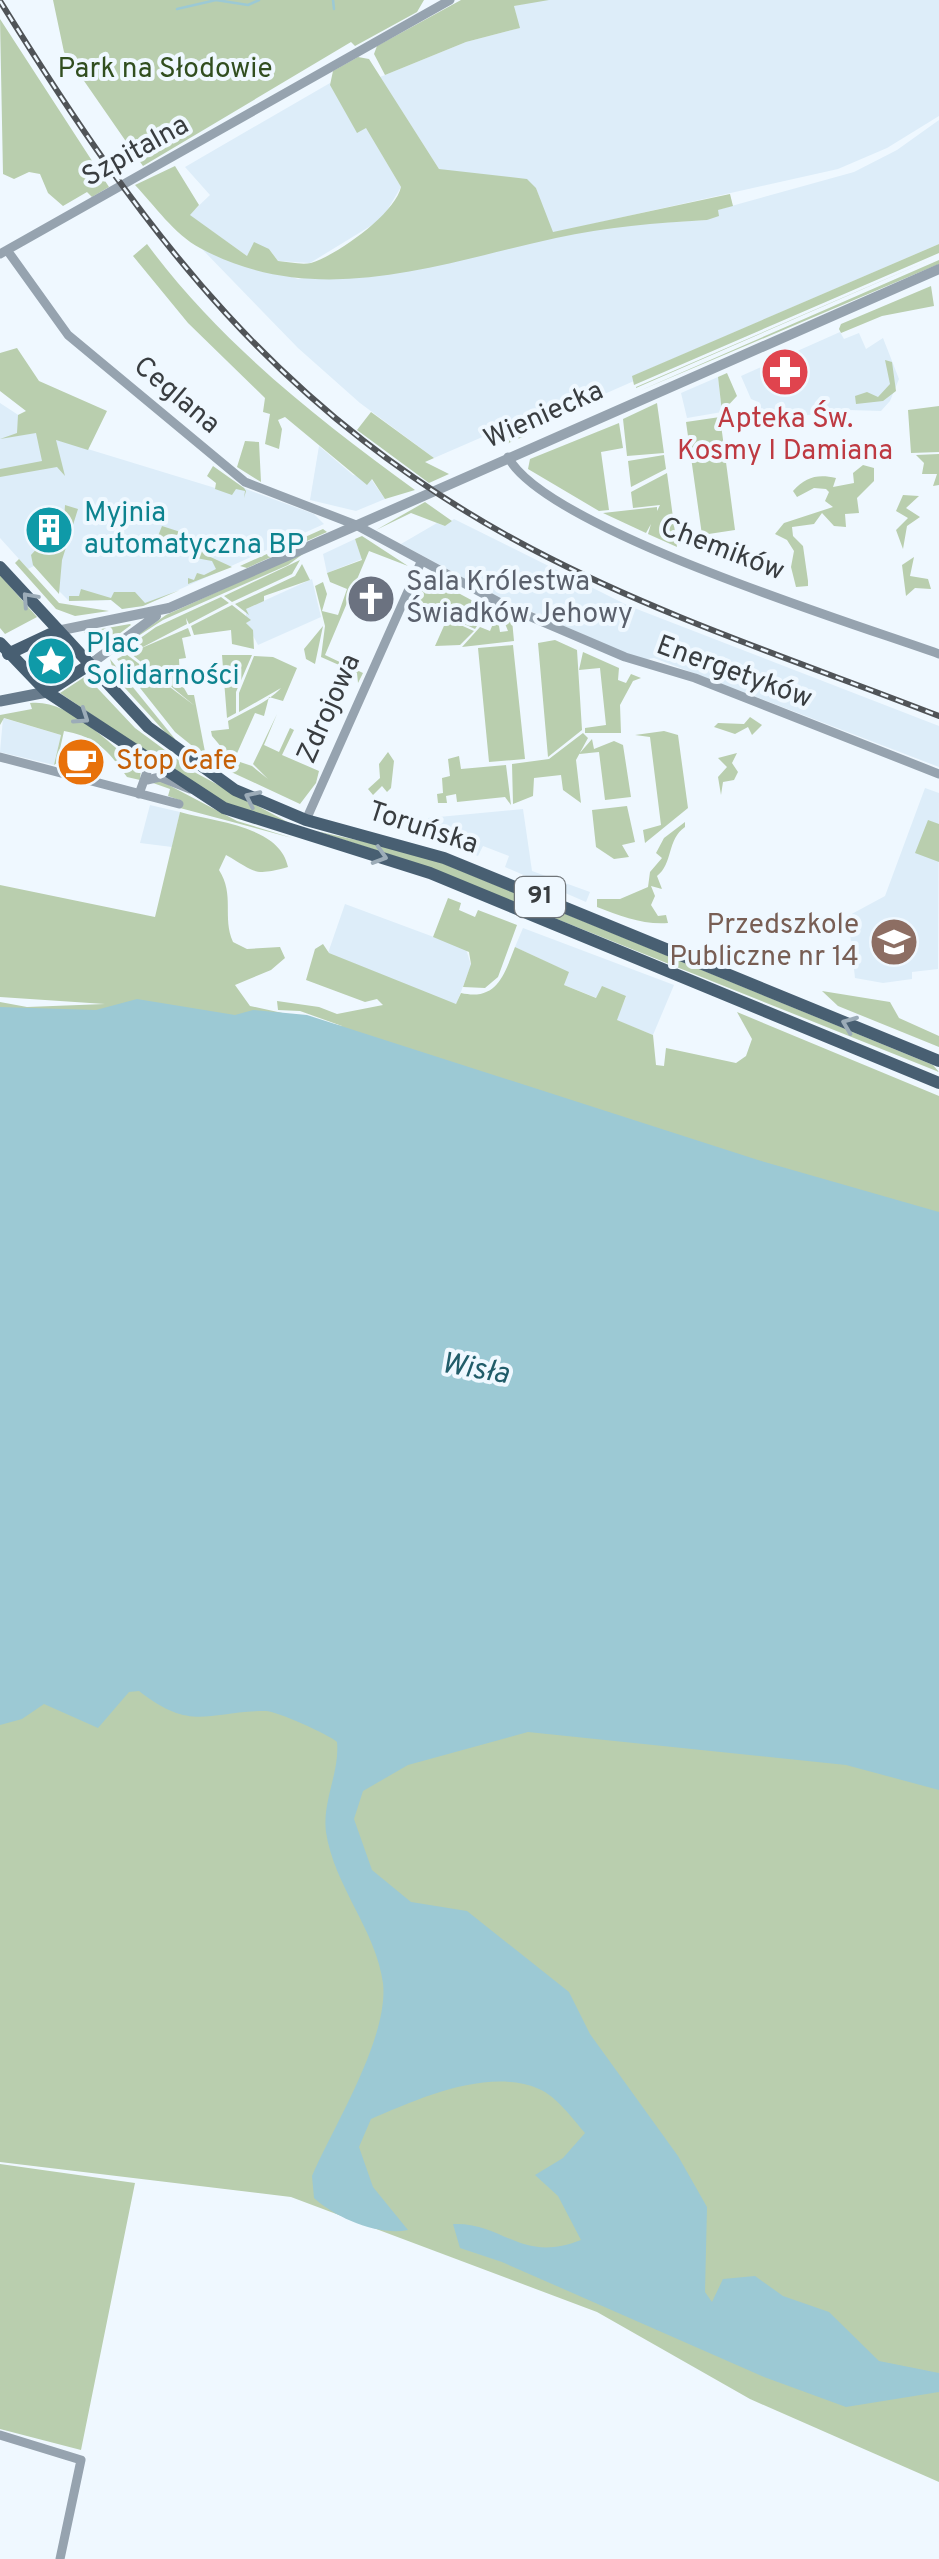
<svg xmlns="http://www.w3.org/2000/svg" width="939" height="2559" font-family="Overpass,sans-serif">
<rect width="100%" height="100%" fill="#eff8ff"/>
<path fill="#ddedf9" d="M540 0H939V116L887 148 838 169 552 233 536 188 439 169 380 77 466 42 519 28 514 6Z
M330 83 357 132 366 127 401 187 382 219 310 263 278 261 269 249 247 256 189 215 210 195 185 167Z
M939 120V244L633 376 634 381 593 399 590 395 491 439 487 435 434 458 360 403 298 348 201 248 298 279 622 225 707 220 717 210 854 172 897 150Z
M840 332 844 339 859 333 866 349 883 338 899 379 890 401 881 411 848 410 760 421 758 402 751 399 741 376Z
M718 377 722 412 687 418 681 393Z
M0 403 55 439 225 491 227 477 246 489 314 514 324 524 143 606 122 609 111 600 69 601 34 566 28 569 0 538Z
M319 446 353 475 371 479 385 499 356 511 310 500Z
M454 519 629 606 939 726V767L654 658 641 660 501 598 401 544 437 523 445 526Z
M355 539 362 559 327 573 323 554Z
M312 579 321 617 258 645 246 622V609Z
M3 718 61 735 54 765 0 752Z
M925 788 939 793 938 969 912 972V979L883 983 855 978 848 916 885 896Z
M150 805 180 812 172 847 140 843Z
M523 809 532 871 590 892 586 902 505 867 509 856 483 846 478 856 431 838 428 818Z
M345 904 466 949 471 965 456 1005 328 953Z
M523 928 674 985 653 1035 616 1020 626 997 597 998 564 985 568 972 515 947Z"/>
<path fill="#b9ceae" d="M53 0H424L417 12 355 46 351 42 143 166 64 52Z
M461 0H549L514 6 520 28 466 42 385 75 374 54 377 46Z
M0 19 109 187 92 197 87 192 63 206 48 193 40 174 29 172 14 179 3 174Z
M358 57 369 59 439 169 527 179 536 188 553 232 730 194 733 206 718 210 719 216 707 220C656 223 606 227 556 238 438 264 316 311 200 248 174 234 155 206 135 185L175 166 199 205 190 215 247 256 254 242 269 249 278 261C288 262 302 265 311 263 337 255 395 214 401 187L366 128 357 133 330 85 333 71Z
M147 244C221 344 319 420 415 490L385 499 372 479 367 485 285 417 278 420 282 429 279 449 265 444 270 414 263 412 265 398 188 323 133 256Z
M939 244V253L634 385 632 376Z
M939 256 636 388V387Z
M939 260V264L639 391Z
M931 286 934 306 882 316 841 333 839 329 841 324Z
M17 348 39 381 107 411 88 450 56 440 65 476 57 467 0 477V469L42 461 36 433 0 439 17 433 18 415 26 411 0 391V353Z
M885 360 892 362 896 391 883 401 856 404 855 396 867 392 878 397 890 384Z
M727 373 737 396 722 412 718 377Z
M657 403 664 453 627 456 623 419Z
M939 406V452L911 453 908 410Z
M371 412 434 458 425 462 449 474 429 483 357 430Z
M551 412 525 436 504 445 491 439Z
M720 417 735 530 702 535 686 422Z
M619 423 623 448 601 452 609 510 599 511 528 469 530 459Z
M245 441 259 442 261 482 237 467Z
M939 454V485L933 486 937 474H922L924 463 916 455Z
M664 455 666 469 631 487 628 461Z
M863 465 874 468V481L857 498 859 513 845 514 846 527 834 526 822 513 814 524 792 527 793 536 803 546 808 581V586L796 587 791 567 794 551 787 540 775 534 784 523 833 507 825 501 829 492 826 489 814 488 797 497 793 491C806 477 817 474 836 478L833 487 854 483 853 473Z
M213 466 244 488 246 491 244 498 245 491 236 489 232 495 215 489 216 483 207 476Z
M667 473 677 547 648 534 651 524 646 533 603 513 657 507V511L660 505 633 508 631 492Z
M903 495 919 496 906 508 920 517 907 526 903 549 896 530 908 518 896 511Z
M425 502 452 521 445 526 411 513 376 530Z
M65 505 78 509 62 560 59 594 33 565 31 555 49 535 53 540 61 534 57 528 64 521Z
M162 526 208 541 204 554 232 567 188 584V578L194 580 197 573 204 575 216 569 212 561 196 558 198 552 158 536Z
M323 529 327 532 247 568 240 566Z
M362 536 408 566 369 551 325 655 363 673 358 683 357 673 321 657 325 626 315 586 323 582 327 594 322 611 338 615 347 589 330 582 327 573 362 560 355 539Z
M307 551 288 565 163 620 115 651 166 615Z
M914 557 910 576 928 579 931 589 915 588 906 596 902 565Z
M19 559 59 603 109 611 75 616 56 609 15 563Z
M300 560 292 574 232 602 224 596Z
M302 564 310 580 264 596V601L246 609 249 615 235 604 295 576Z
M423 574 488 609 475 629 411 600Z
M0 575 37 617 5 634 0 628Z
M81 589 111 598 114 592H135L145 603 180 590 143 606 122 609 111 600 69 601V596H79Z
M221 597 229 603 189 624 186 618 187 624 143 647 125 649 156 627Z
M232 605 251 620 246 623 253 630 254 649 232 644 231 630 194 635 191 626Z
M497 614 500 632 508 631 502 616 512 620 514 641 462 647 480 627 490 631Z
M447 619 474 631 460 645 435 646Z
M131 625 103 646 84 632 130 624Z
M323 626 315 664 306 659 304 649Z
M188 628 191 636 182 638 186 658 179 659 180 681 188 695H194L206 757 175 732 117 659 126 654 195 706 130 653Z
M555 640 577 650 582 730 548 757 538 643Z
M34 661a16 16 0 1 1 32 0a16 16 0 1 1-32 0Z
M513 645 525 759 489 762 478 648Z
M583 652 619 668 618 680 626 683 631 674 641 678 633 681 620 705 621 733H585V728L606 725 600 668 579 670Z
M222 655H252L236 692V713L227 718Z
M254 656 273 657 297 668 283 701 269 697 264 716 255 713 234 760 252 766 268 779 253 764 277 714 264 745 279 752 290 728 294 730 282 755 319 771 316 783 300 804 229 771 233 761 212 736 211 731 229 729 228 721C247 710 267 703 281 688L239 712V693Z
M110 659 175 739 173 741 115 677Z
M86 676 135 728 196 773 293 825 236 808 209 794 60 693Z
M30 703C70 698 110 746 141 768L140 780 127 777C107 749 96 737 64 731L58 758 63 759 54 765 61 735 4 718 0 725V715L32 709Z
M750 717 762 725 752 735 748 727 735 734 714 727 718 723 744 724Z
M664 731 678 735 688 808 645 843 643 830 661 825 650 737 635 735Z
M583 733 588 738 576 760 581 803 563 790 561 775 534 778 533 796 513 804 512 764 549 759Z
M592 739 594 749 614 741 623 745 631 797 605 800 599 752 579 754Z
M388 752 394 761 391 788 387 792 382 786 373 795 368 789 380 778 379 764Z
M737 753 732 763 738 772 734 780 723 782 721 795 718 777 727 767 718 758Z
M459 756 461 769 506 765 511 805 505 797 457 802 456 794 446 796 447 803H438L437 794 443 793 442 778 450 776 448 759Z
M161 781 237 821 292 838 180 808 182 801 168 796 170 789 153 783Z
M627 806 635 842 622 845 629 857 614 859 596 847 592 810Z
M180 812C215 822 280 826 288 867 252 877 255 871 226 855L219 870C235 895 222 917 233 942L247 949 280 947 285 958 271 970 235 985 250 1006 342 1026 300 1011 278 1010 277 1001 319 1007 337 1014 383 1005 377 999 365 1002 306 980 315 949 323 944 329 953 456 1004 461 993C497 1001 504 975 515 947L569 972 564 985 596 998 602 986 626 996 617 1020 653 1035 656 1065 664 1066 666 1048 736 1063 746 1056 752 1039 737 1012 939 1096V2482L750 2399 597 2312 291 2197 0 2162V1002L27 1007 105 1004 0 997V885L155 917Z
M928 820 939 824V862L915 853Z
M685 822V827C667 839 673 864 657 876L662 889 651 886 655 896 651 905 658 916 666 915 668 923C644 925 620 916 597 907V899H620L648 887 650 872 662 858 656 853 664 838Z
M316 831 420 854 933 1065 939 1072 419 864Z
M448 898 461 903 459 910 475 917 478 910 517 925 498 977 485 988 463 987 471 964 469 952 433 937Z
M822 991 890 1002 899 1018 939 1036V1047L838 1006Z
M0 2164 135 2183 81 2450 0 2429Z"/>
<path fill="#9cc9d4" d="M137 999 235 1015 253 1010 307 1015 758 1160 939 1212V1790L846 1765 528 1732 408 1765 363 1791 354 1819 372 1870 411 1902 467 1911 569 1992 590 2034 678 2156 707 2207 705 2292 712 2302 723 2279 755 2276 783 2296 829 2312 879 2361 939 2373V2392L846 2407 764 2377 502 2262 460 2248 453 2224C504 2222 520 2264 581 2240L558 2196 535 2175 563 2158 585 2133C573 2119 556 2096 539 2089 488 2067 418 2099 371 2119L359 2147 373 2187 408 2230C378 2236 336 2218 314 2198L312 2176C334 2125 389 2038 383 1983 376 1930 334 1886 326 1832 322 1801 340 1772 337 1742 328 1734 276 1711 266 1711 207 1711 193 1733 139 1691L129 1692 98 1728 44 1704 22 1719 0 1725V1007L96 1010Z"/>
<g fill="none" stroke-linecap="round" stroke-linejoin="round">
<path stroke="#9cc9d4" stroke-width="2.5" d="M333 0 334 9
M177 9 216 0 248 5 259 0"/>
<path stroke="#96a3af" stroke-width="9" d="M7 250 68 335 245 482 356 525 508 607 625 657 695 678 939 774
M0 254 450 0
M508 457C546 529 853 623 939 654
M133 751 147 772 139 794
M0 757 179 804
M147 780 160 777 190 789
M306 820 421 562
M0 2435 81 2460 60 2559"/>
<path stroke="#96a3af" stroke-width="10" d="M57 631 169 608 939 269
M89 665 156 616"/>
<path stroke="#687b8c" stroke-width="11" d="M0 701 47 692"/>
<path stroke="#485f72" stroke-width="12" d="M0 567 148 727 235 790 306 820 444 858 939 1061
M0 643 47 692 224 808 430 873 939 1083
M8 654 57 631
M47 692 89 665"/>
<g stroke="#505458" stroke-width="6">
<path id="rail" d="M0 1C146 237 280 416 532 549 661 617 803 663 939 716"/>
</g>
<use href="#rail" stroke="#eff8ff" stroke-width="2.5" stroke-dasharray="8" stroke-linecap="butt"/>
</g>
<defs><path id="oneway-chevron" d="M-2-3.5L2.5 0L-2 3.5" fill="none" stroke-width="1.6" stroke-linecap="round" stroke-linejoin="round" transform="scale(2.5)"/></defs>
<g stroke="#9cacb8">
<use href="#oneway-chevron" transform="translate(29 599) rotate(-132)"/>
<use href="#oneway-chevron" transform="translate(82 717) rotate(34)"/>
<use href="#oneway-chevron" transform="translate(252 798) rotate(-154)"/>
<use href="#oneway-chevron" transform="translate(380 856) rotate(17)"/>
<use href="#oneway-chevron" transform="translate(849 1024) rotate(-158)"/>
</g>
<defs>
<g id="pharmacy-disc" transform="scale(2.5)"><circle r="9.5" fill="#e0444e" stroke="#eff8ff"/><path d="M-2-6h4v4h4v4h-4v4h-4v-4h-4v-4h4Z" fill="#fff"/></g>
<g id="building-disc" transform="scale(2.5)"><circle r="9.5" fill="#0f9aa8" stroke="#eff8ff"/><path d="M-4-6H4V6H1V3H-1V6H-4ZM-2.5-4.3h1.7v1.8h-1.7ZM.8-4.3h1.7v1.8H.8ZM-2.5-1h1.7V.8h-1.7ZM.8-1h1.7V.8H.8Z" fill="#fff"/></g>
<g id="church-disc" transform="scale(2.5)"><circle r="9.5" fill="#6b7280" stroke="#eff8ff"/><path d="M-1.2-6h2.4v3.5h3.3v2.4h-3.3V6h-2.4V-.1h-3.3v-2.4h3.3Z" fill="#fff"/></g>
<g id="sight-disc" transform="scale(2.5)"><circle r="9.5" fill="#0f9aa8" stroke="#eff8ff"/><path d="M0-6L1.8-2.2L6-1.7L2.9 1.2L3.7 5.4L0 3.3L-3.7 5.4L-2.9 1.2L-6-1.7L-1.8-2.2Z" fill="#fff"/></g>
<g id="cafe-disc" transform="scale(2.5)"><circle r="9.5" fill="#e8710a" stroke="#eff8ff"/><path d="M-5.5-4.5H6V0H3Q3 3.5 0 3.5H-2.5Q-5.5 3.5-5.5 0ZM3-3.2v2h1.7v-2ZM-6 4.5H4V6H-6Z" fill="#fff"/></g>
<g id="school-disc" transform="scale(2.5)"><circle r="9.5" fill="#8d6e63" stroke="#eff8ff"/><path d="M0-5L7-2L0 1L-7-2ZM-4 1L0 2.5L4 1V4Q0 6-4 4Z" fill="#fff"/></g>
</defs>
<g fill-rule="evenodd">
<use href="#pharmacy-disc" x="785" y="372"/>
<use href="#building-disc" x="49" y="530"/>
<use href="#church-disc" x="371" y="599"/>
<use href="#sight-disc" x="51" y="661"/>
<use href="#cafe-disc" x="81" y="762"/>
<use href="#school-disc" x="894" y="942"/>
</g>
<g text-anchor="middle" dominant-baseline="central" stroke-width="8" stroke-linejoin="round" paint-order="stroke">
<rect fill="#eff8ff" stroke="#707579" stroke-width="2.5" x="515" y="877" width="50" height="40" rx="8"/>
<g font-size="25" font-weight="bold" fill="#393d40">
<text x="540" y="897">91</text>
</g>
<g font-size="28" fill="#314e1f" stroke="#eff8ff">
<text x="165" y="70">Park na Słodowie</text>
</g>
<g font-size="28" fill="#393d40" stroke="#eff8ff">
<text transform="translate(136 152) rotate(-29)">Szpitalna</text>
<text transform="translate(176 396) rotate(40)">Ceglana</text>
<text transform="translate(544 416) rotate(-24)">Wieniecka</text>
<text transform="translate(722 550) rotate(21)">Chemików</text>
<text transform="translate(734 673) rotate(20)">Energetyków</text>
<text transform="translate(330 709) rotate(-66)">Zdrojowa</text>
<text transform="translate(423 829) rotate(18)">Toruńska</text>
</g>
<g font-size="28" fill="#be3a42" stroke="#eff8ff">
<text x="785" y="420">Apteka Św.<tspan x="785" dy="32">Kosmy I Damiana</tspan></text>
</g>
<g font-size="28" fill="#0d838f" stroke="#eff8ff" text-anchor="start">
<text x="84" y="514">Myjnia<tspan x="84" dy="32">automatyczna BP</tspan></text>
<text x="86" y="645">Plac<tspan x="86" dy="32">Solidarności</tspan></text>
</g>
<g font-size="28" fill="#5b616d" stroke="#eff8ff" text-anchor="start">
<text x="406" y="583">Sala Królestwa<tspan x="406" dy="32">Świadków Jehowy</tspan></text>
</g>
<g font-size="28" fill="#c56008" stroke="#eff8ff" text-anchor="start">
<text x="116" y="762">Stop Cafe</text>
</g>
<g font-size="28" fill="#785e54" stroke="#eff8ff" text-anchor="end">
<text x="859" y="926">Przedszkole<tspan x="859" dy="32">Publiczne nr 14</tspan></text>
</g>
<g font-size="30" font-style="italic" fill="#205c69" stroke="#eff8ff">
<text transform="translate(475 1370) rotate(10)">Wisła</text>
</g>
</g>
</svg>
